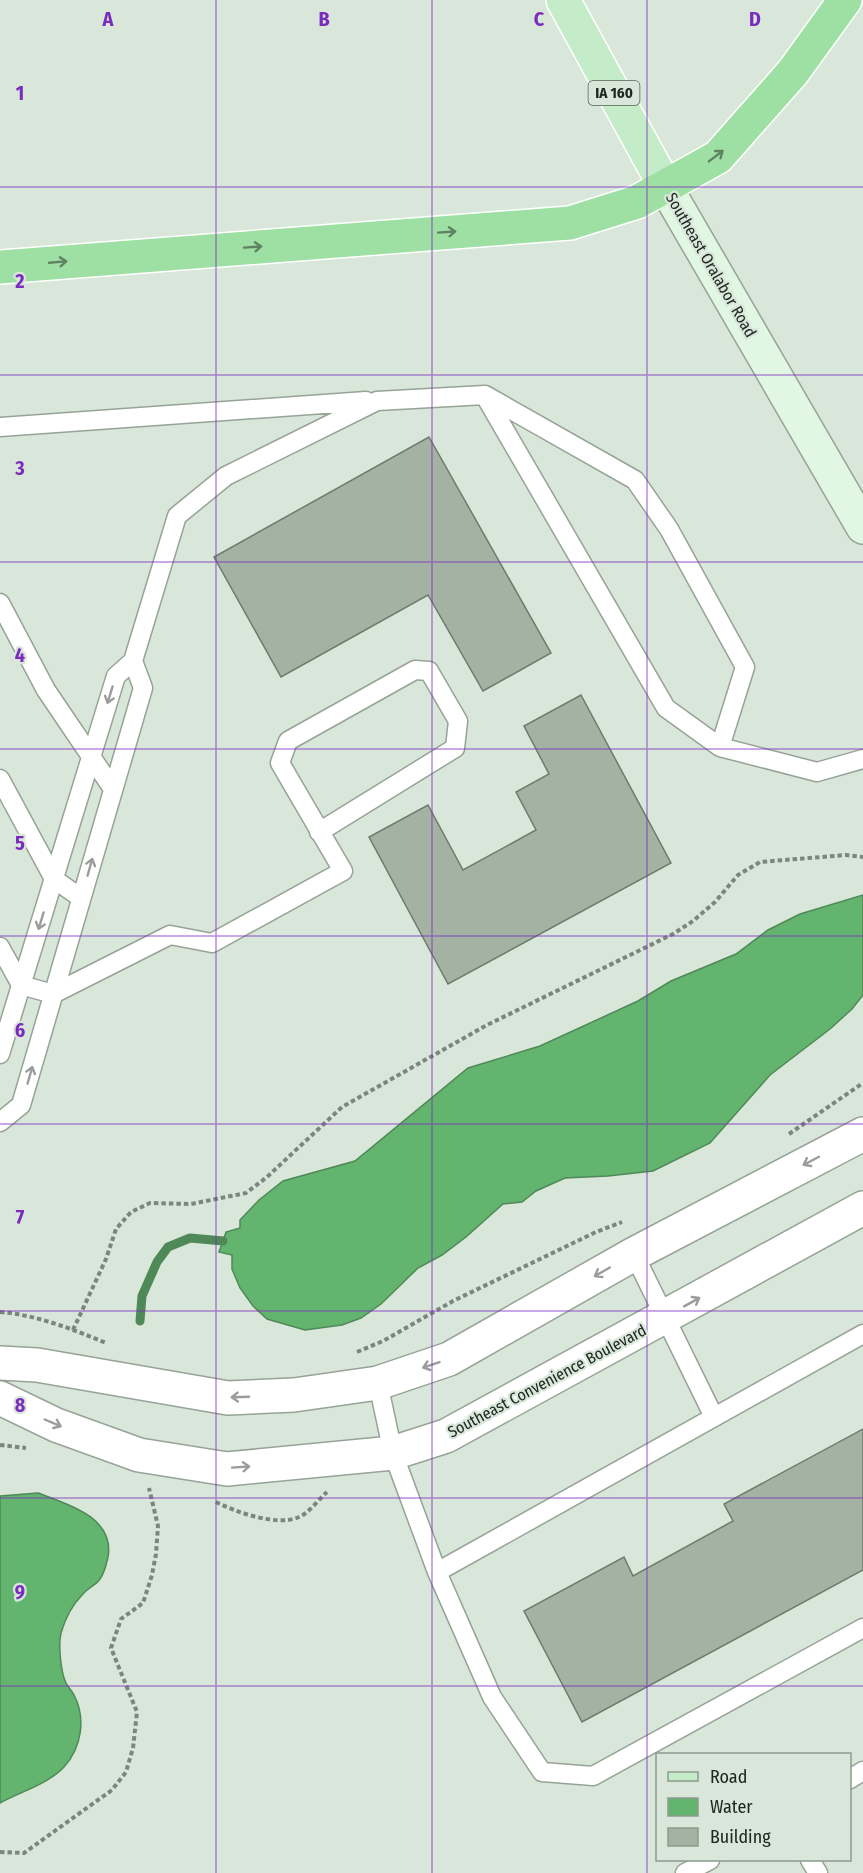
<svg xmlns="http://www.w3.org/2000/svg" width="863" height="1873" font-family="'Fira Sans Condensed',sans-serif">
<rect width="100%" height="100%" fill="#d8e7d9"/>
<path fill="#63b46e" stroke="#4f8957" stroke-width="1.5" d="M863 895V995L852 1009 830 1029 770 1075 710 1143 653 1171 608 1176 565 1178 536 1191 522 1202 503 1204 466 1237 442 1255 418 1268 381 1304 361 1318 342 1325 305 1330 267 1319 253 1306 240 1288 232 1269V1255L219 1252 226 1232 240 1228V1220L259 1200 283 1181 355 1161 468 1068 540 1046 638 1001 671 981 736 954 768 930 800 914Z
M38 1493C67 1504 115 1517 108 1557 106 1565 105 1572 100 1579 96 1585 88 1588 83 1594 73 1604 65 1619 61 1633 58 1645 61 1673 66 1683 68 1687 72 1691 74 1695 86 1718 82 1747 64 1767 48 1784 20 1792 0 1803V1496Z"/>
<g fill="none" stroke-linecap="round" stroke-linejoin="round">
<path stroke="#4f8957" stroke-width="9" d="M140 1321 142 1296 157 1262 168 1247 190 1238 223 1241"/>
</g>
<path fill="#a4b2a4" stroke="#6d7a6e" stroke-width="1.5" d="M429 437 551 653 483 691 428 595 281 677 214 557Z
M581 695 671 863 448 984 369 837 428 805 463 870 536 830 516 792 549 774 524 726Z
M863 1429V1570L582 1722 524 1611 624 1557 633 1576 733 1521 724 1504Z"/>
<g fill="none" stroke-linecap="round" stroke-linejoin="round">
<g stroke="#96a396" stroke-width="21">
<path id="service" d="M485 396 666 708 720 747
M0 427 366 401
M0 603 46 690 113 789
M133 661 177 516 226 476 377 401 485 395 635 480 669 529 745 667 720 747 817 772 863 759
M0 779 54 879 81 898
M0 947 21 985 53 994 170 935 212 943 343 871 280 763 288 741 415 670 429 671 458 721 455 748 319 832
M0 1054 116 676 133 661 143 688 21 1105 0 1122
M634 1254 714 1417
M378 1383 393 1453 437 1572 492 1697 542 1772 593 1776 863 1628
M437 1572 863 1334
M850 1779 863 1771
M810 1860 818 1873
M685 1873 710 1860"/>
</g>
<g stroke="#96a396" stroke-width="36">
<path id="minor" d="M0 1363 37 1365 228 1398 294 1395 378 1383 449 1359 634 1254 863 1134
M0 1398 56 1425 139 1455 227 1469 393 1453 446 1436 863 1208"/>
</g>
<g stroke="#96a396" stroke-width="36">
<path id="secondary" d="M665 186 863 527"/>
</g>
<g stroke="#fff" stroke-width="36">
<path id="primary" d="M563 0 665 186"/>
</g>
<g stroke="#fff" stroke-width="36">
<path id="motorway" d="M0 267 570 223 637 202 718 157 793 72 845 0"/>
</g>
<path stroke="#7b867c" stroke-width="4" stroke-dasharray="4.5 3" stroke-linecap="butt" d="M789 1134 863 1083
M0 1312C37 1315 72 1329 106 1343
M73 1330 106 1259 116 1229 131 1212 150 1203 191 1204 246 1193 267 1177 342 1107 487 1025 673 934 693 921 715 902 738 875 760 862 846 855 863 857
M357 1352 383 1341 453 1301 596 1232 622 1222
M0 1445 26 1448
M216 1502C236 1512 277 1527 299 1517 309 1513 319 1499 327 1492
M0 1852 24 1853 112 1790 126 1772 133 1748 137 1712 111 1648 121 1619 143 1603 152 1575 156 1554 158 1526 149 1488"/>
<use href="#service" stroke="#fff" stroke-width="18"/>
<use href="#minor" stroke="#fff" stroke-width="33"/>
<use href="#secondary" stroke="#e2f6e4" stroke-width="33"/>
<use href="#primary" stroke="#c5ecc8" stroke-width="33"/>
<use href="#motorway" stroke="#9ee0a4" stroke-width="33"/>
</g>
<defs><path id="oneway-shaft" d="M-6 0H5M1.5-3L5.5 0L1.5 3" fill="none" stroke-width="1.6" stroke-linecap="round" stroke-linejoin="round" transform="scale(1.5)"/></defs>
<g stroke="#5f8362">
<use href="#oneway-shaft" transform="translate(716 156) rotate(-37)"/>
<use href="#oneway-shaft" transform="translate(447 232) rotate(-4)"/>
<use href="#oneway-shaft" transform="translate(253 247) rotate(-4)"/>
<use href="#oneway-shaft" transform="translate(58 262) rotate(-5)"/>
</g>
<g stroke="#9b9d9b">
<use href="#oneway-shaft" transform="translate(110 695) rotate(107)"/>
<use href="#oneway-shaft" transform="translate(90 867) rotate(-74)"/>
<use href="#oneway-shaft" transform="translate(41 921) rotate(107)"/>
<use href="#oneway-shaft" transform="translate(30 1075) rotate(-74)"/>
<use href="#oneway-shaft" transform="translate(811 1161) rotate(152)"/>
<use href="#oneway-shaft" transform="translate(602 1272) rotate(150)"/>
<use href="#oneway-shaft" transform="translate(692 1302) rotate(-29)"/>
<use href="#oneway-shaft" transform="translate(431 1365) rotate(161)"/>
<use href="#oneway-shaft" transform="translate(240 1397) rotate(178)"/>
<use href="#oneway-shaft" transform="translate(53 1423) rotate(23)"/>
<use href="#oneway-shaft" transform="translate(241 1467) rotate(-4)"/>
</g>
<path fill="none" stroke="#7b2cbf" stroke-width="1.5" stroke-opacity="0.55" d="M216 0V1873M432 0V1873M647 0V1873M0 187H863M0 375H863M0 562H863M0 749H863M0 936H863M0 1124H863M0 1311H863M0 1498H863M0 1686H863"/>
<g text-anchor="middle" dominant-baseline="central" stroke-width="4.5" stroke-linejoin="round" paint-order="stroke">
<rect fill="#d8e7d9" stroke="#576058" stroke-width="1.5" x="588.5" y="81" width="51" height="24" rx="4.5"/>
<g font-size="15" font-weight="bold" fill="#202621">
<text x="614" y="93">IA 160</text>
</g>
<g font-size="16" fill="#202621" stroke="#d8e7d9">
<text transform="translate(711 265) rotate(60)">Southeast Oralabor Road</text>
<text transform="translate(547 1381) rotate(-28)">Southeast Convenience Boulevard</text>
</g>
</g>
<g font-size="20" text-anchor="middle" font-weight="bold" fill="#7b2cbf" stroke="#d8e7d9" stroke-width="4.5" stroke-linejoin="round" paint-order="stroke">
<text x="108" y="26">A</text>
<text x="324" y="26">B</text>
<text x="539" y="26">C</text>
<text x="755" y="26">D</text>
<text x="20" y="100">1</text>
<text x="20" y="288">2</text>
<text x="20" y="475">3</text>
<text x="20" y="662">4</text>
<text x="20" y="850">5</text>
<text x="20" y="1037">6</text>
<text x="20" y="1224">7</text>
<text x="20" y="1412">8</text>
<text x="20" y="1599">9</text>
</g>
<rect x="656" y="1753" width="195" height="108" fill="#d8e7d9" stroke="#8e9a8f" stroke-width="1.5"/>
<rect x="668" y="1772" width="30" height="9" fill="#c5ecc8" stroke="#8e9a8f" stroke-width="1.5"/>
<text x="710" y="1783" font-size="18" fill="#202621">Road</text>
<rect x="668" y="1798" width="30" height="18" fill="#63b46e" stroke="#8e9a8f" stroke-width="1.5"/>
<text x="710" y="1813" font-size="18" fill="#202621">Water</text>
<rect x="668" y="1828" width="30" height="18" fill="#a4b2a4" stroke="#8e9a8f" stroke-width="1.5"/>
<text x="710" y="1843" font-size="18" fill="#202621">Building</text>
</svg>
